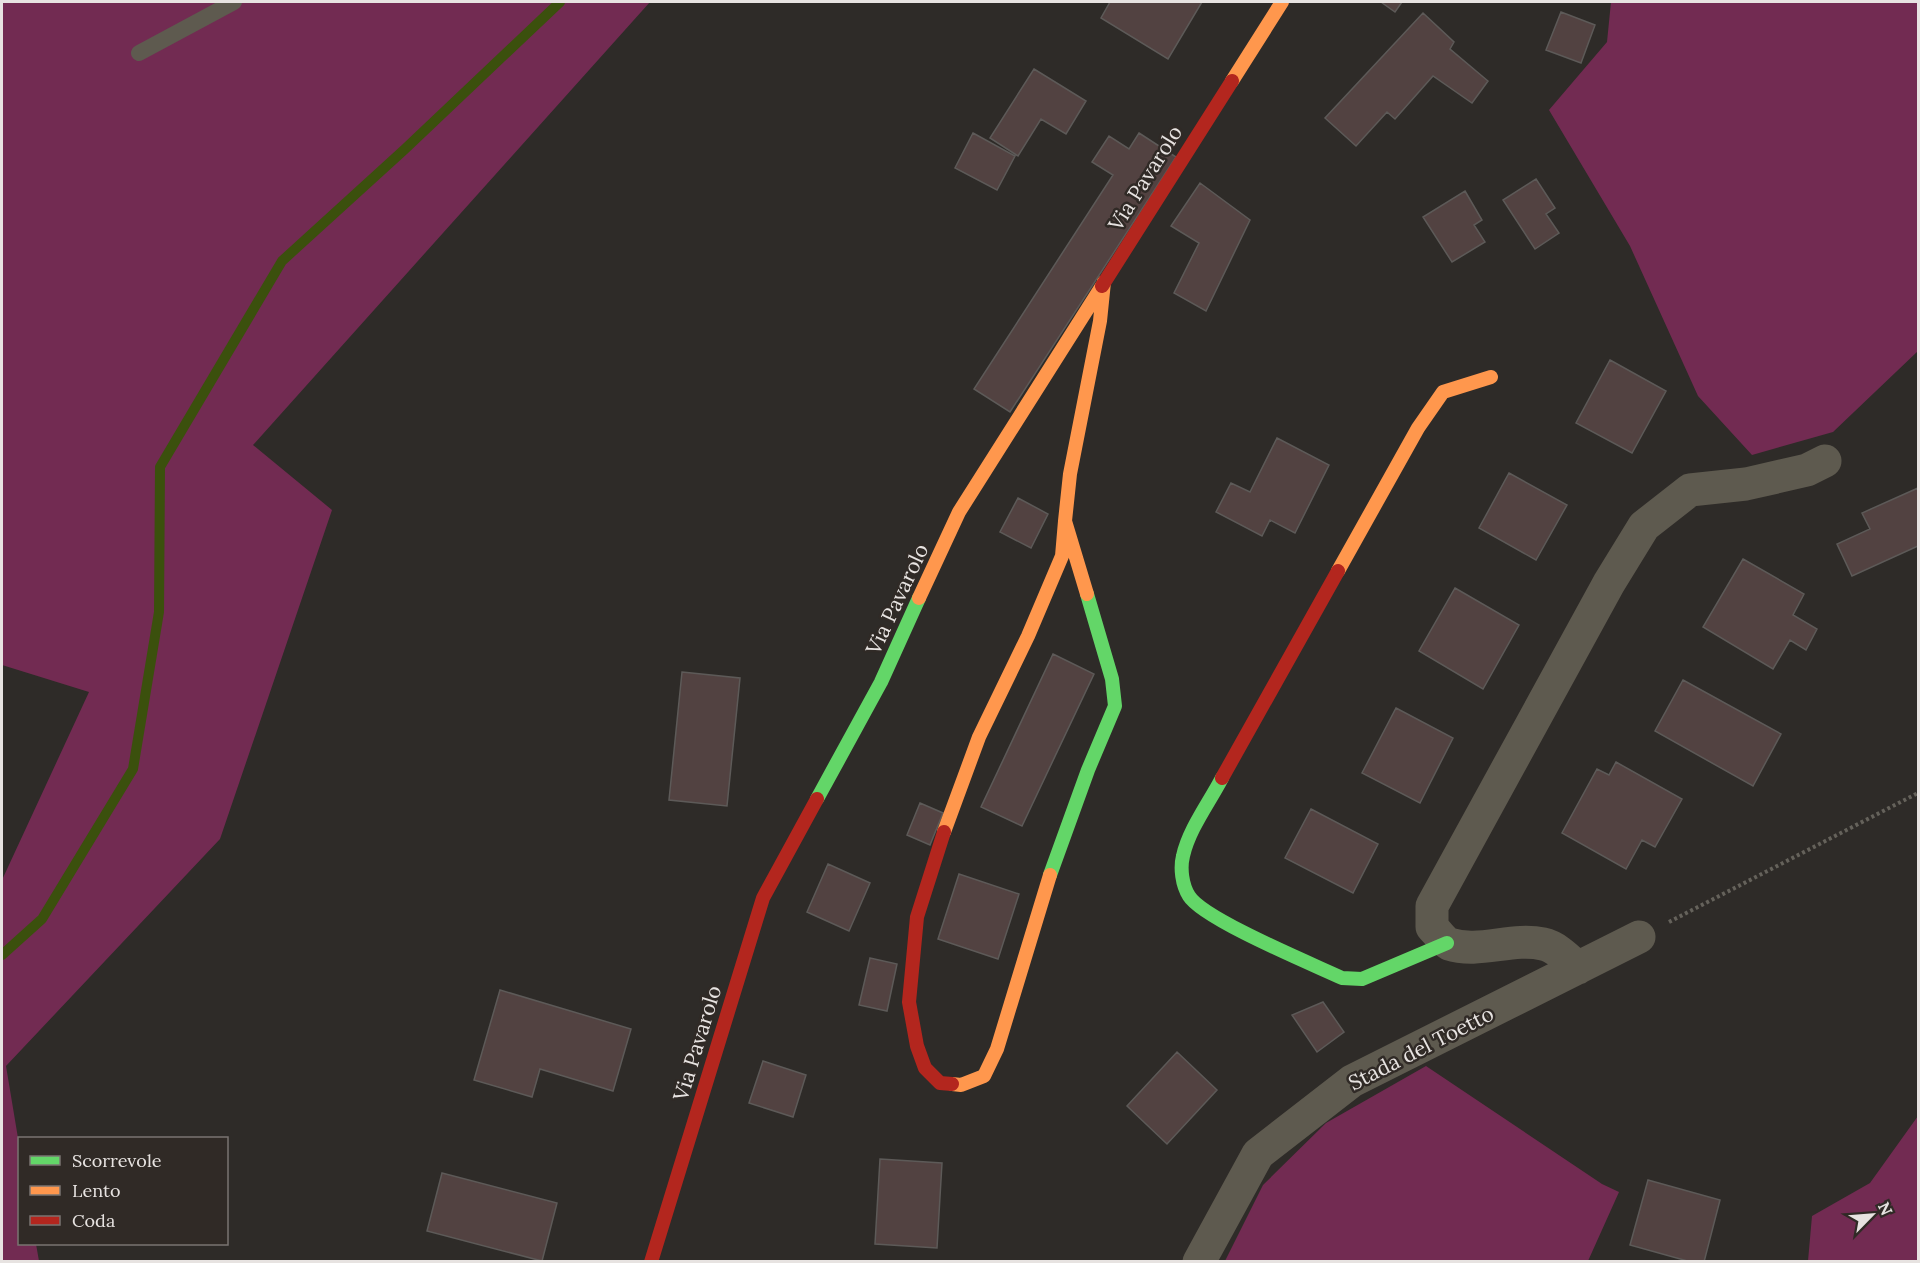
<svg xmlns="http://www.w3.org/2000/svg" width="1920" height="1263" font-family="Lora,serif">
<rect width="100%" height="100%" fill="#2e2b28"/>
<path fill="#722b52" d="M2 2H650L253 445 332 510 220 839 6 1066 19 1144 20 1244H36L39 1261 2 1262V880L89 692 2 665Z
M1611 2H1918V351L1833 432 1752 455 1698 396 1630 246 1549 110 1607 42Z
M1426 1066 1602 1184 1619 1192 1588 1261H1225L1263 1185 1326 1123Z
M1918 1116V1261H1808L1812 1216 1870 1183Z"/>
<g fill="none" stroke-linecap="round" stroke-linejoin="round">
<path stroke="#3b500d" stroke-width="10" d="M2 955 42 919 133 769 159 612 160 467 282 261 405 149 560 2"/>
</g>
<path fill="#524241" stroke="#5d5a58" stroke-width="1.5" d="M1110 2H1202L1168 59 1101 18Z
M1381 2H1402L1395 12Z
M1561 12 1595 25 1581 63 1546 50Z
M1423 13 1454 42 1450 49 1488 81 1472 103 1433 76 1395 119 1387 112 1356 146 1325 118Z
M1034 69 1086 101 1066 134 1041 119 1018 156 990 138Z
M973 133 1015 156 997 190 955 168Z
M1139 133 1176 157 1010 412 974 389 1113 175 1092 162 1109 136 1129 149Z
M1536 179 1555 208 1546 214 1559 233 1535 249 1503 200Z
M1200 183 1250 220 1206 311 1174 293 1199 243 1171 226Z
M1465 191 1482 220 1474 225 1485 242 1452 262 1423 217Z
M1610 360 1666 391 1632 453 1576 423Z
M1277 438 1329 465 1295 533 1270 520 1262 536 1216 512 1231 483 1250 492Z
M1509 473 1567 505 1536 560 1479 528Z
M1918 488V546L1852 576 1837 544 1870 529 1862 513Z
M1018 498 1048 514 1031 548 1000 532Z
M1743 559 1804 594 1793 615 1817 629 1806 650 1790 640 1773 669 1703 627Z
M1455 588 1519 625 1483 689 1419 651Z
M1053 654 1094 674 1022 826 981 807Z
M682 672 740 678 727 806 669 800Z
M1683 680 1781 734 1753 786 1655 731Z
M1396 708 1453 738 1420 803 1362 773Z
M1616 762 1682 799 1655 847 1642 840 1626 869 1562 833 1597 769 1609 775Z
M920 803 943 813 930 845 907 835Z
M1311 809 1378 844 1353 893 1285 858Z
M828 864 870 883 849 931 807 912Z
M959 874 1019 894 998 959 938 939Z
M870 958 897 964 887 1011 859 1005Z
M500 990 631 1029 613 1091 540 1069 532 1097 474 1080Z
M1323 1002 1344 1032 1317 1052 1292 1015Z
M1177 1052 1217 1090 1167 1144 1127 1106Z
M763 1061 806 1075 793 1117 749 1103Z
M880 1159 942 1163 937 1248 875 1244Z
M442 1173 557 1203 542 1261 427 1231Z
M1648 1180 1720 1200 1704 1262H1691L1630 1245Z"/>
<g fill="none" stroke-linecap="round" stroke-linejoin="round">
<path stroke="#65625b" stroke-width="4" stroke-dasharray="3 3" stroke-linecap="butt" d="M1669 922 1918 793"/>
<path stroke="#5e5a4f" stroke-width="16" d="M139 53 234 2"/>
<path stroke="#5e5a4f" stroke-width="33" d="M1578 968C1568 959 1557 947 1543 944 1512 937 1479 954 1449 944 1443 941 1437 932 1432 927V906L1609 583 1644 526 1690 490 1746 484 1807 470 1825 461
M1199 1262 1258 1154 1352 1081 1639 937"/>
<path stroke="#63d668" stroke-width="14" d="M1222 778C1209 803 1189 829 1183 856 1180 868 1182 885 1189 896 1203 919 1312 964 1342 978L1362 979 1447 943
M817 799 881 682 919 598
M1050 875 1088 770 1115 706 1112 679 1087 594"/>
<path stroke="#ff974d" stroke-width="14" d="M1232 81 1282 2
M1338 571 1418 428 1443 392 1491 377
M1087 594 1065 521 1070 474 1100 321 1104 282
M919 598 959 512 1102 286
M944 832 979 737 1028 636 1062 556 1065 521
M952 1084 961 1085 984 1076 997 1049 1050 875"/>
<path stroke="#b3261e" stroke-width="14" d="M1102 286 1232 81
M1222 778 1338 571
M944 832 917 917 909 1002 917 1046 925 1068 940 1083 952 1084
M651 1262 763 898 817 799"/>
</g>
<g text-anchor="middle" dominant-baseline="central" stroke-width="5" stroke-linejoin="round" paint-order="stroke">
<g font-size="21" fill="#e7e3e1" stroke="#302a26">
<text transform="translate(1145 178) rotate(-58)">Via Pavarolo</text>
<text transform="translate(897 599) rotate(-65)">Via Pavarolo</text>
<text transform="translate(697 1043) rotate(-73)">Via Pavarolo</text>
<text transform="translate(1421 1048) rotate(-27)">Stada del Toetto</text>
</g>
</g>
<rect width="1920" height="1263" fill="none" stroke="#e7e3e1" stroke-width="6"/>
<rect x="18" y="1137" width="210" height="108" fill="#302a26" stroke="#797471" stroke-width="1.5"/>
<rect x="30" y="1156" width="30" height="9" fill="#63d668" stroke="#797471" stroke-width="1.5"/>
<text x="72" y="1167" font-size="18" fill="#e7e3e1">Scorrevole</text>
<rect x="30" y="1186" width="30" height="9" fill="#ff974d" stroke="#797471" stroke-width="1.5"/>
<text x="72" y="1197" font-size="18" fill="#e7e3e1">Lento</text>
<rect x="30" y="1216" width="30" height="9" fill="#b3261e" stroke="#797471" stroke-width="1.5"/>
<text x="72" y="1227" font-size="18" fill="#e7e3e1">Coda</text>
<g transform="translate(1872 1215) rotate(65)" stroke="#302a26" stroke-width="4.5" paint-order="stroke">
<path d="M0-4.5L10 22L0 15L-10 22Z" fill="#e7e3e1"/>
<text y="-9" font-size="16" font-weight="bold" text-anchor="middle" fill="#e7e3e1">N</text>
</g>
</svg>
